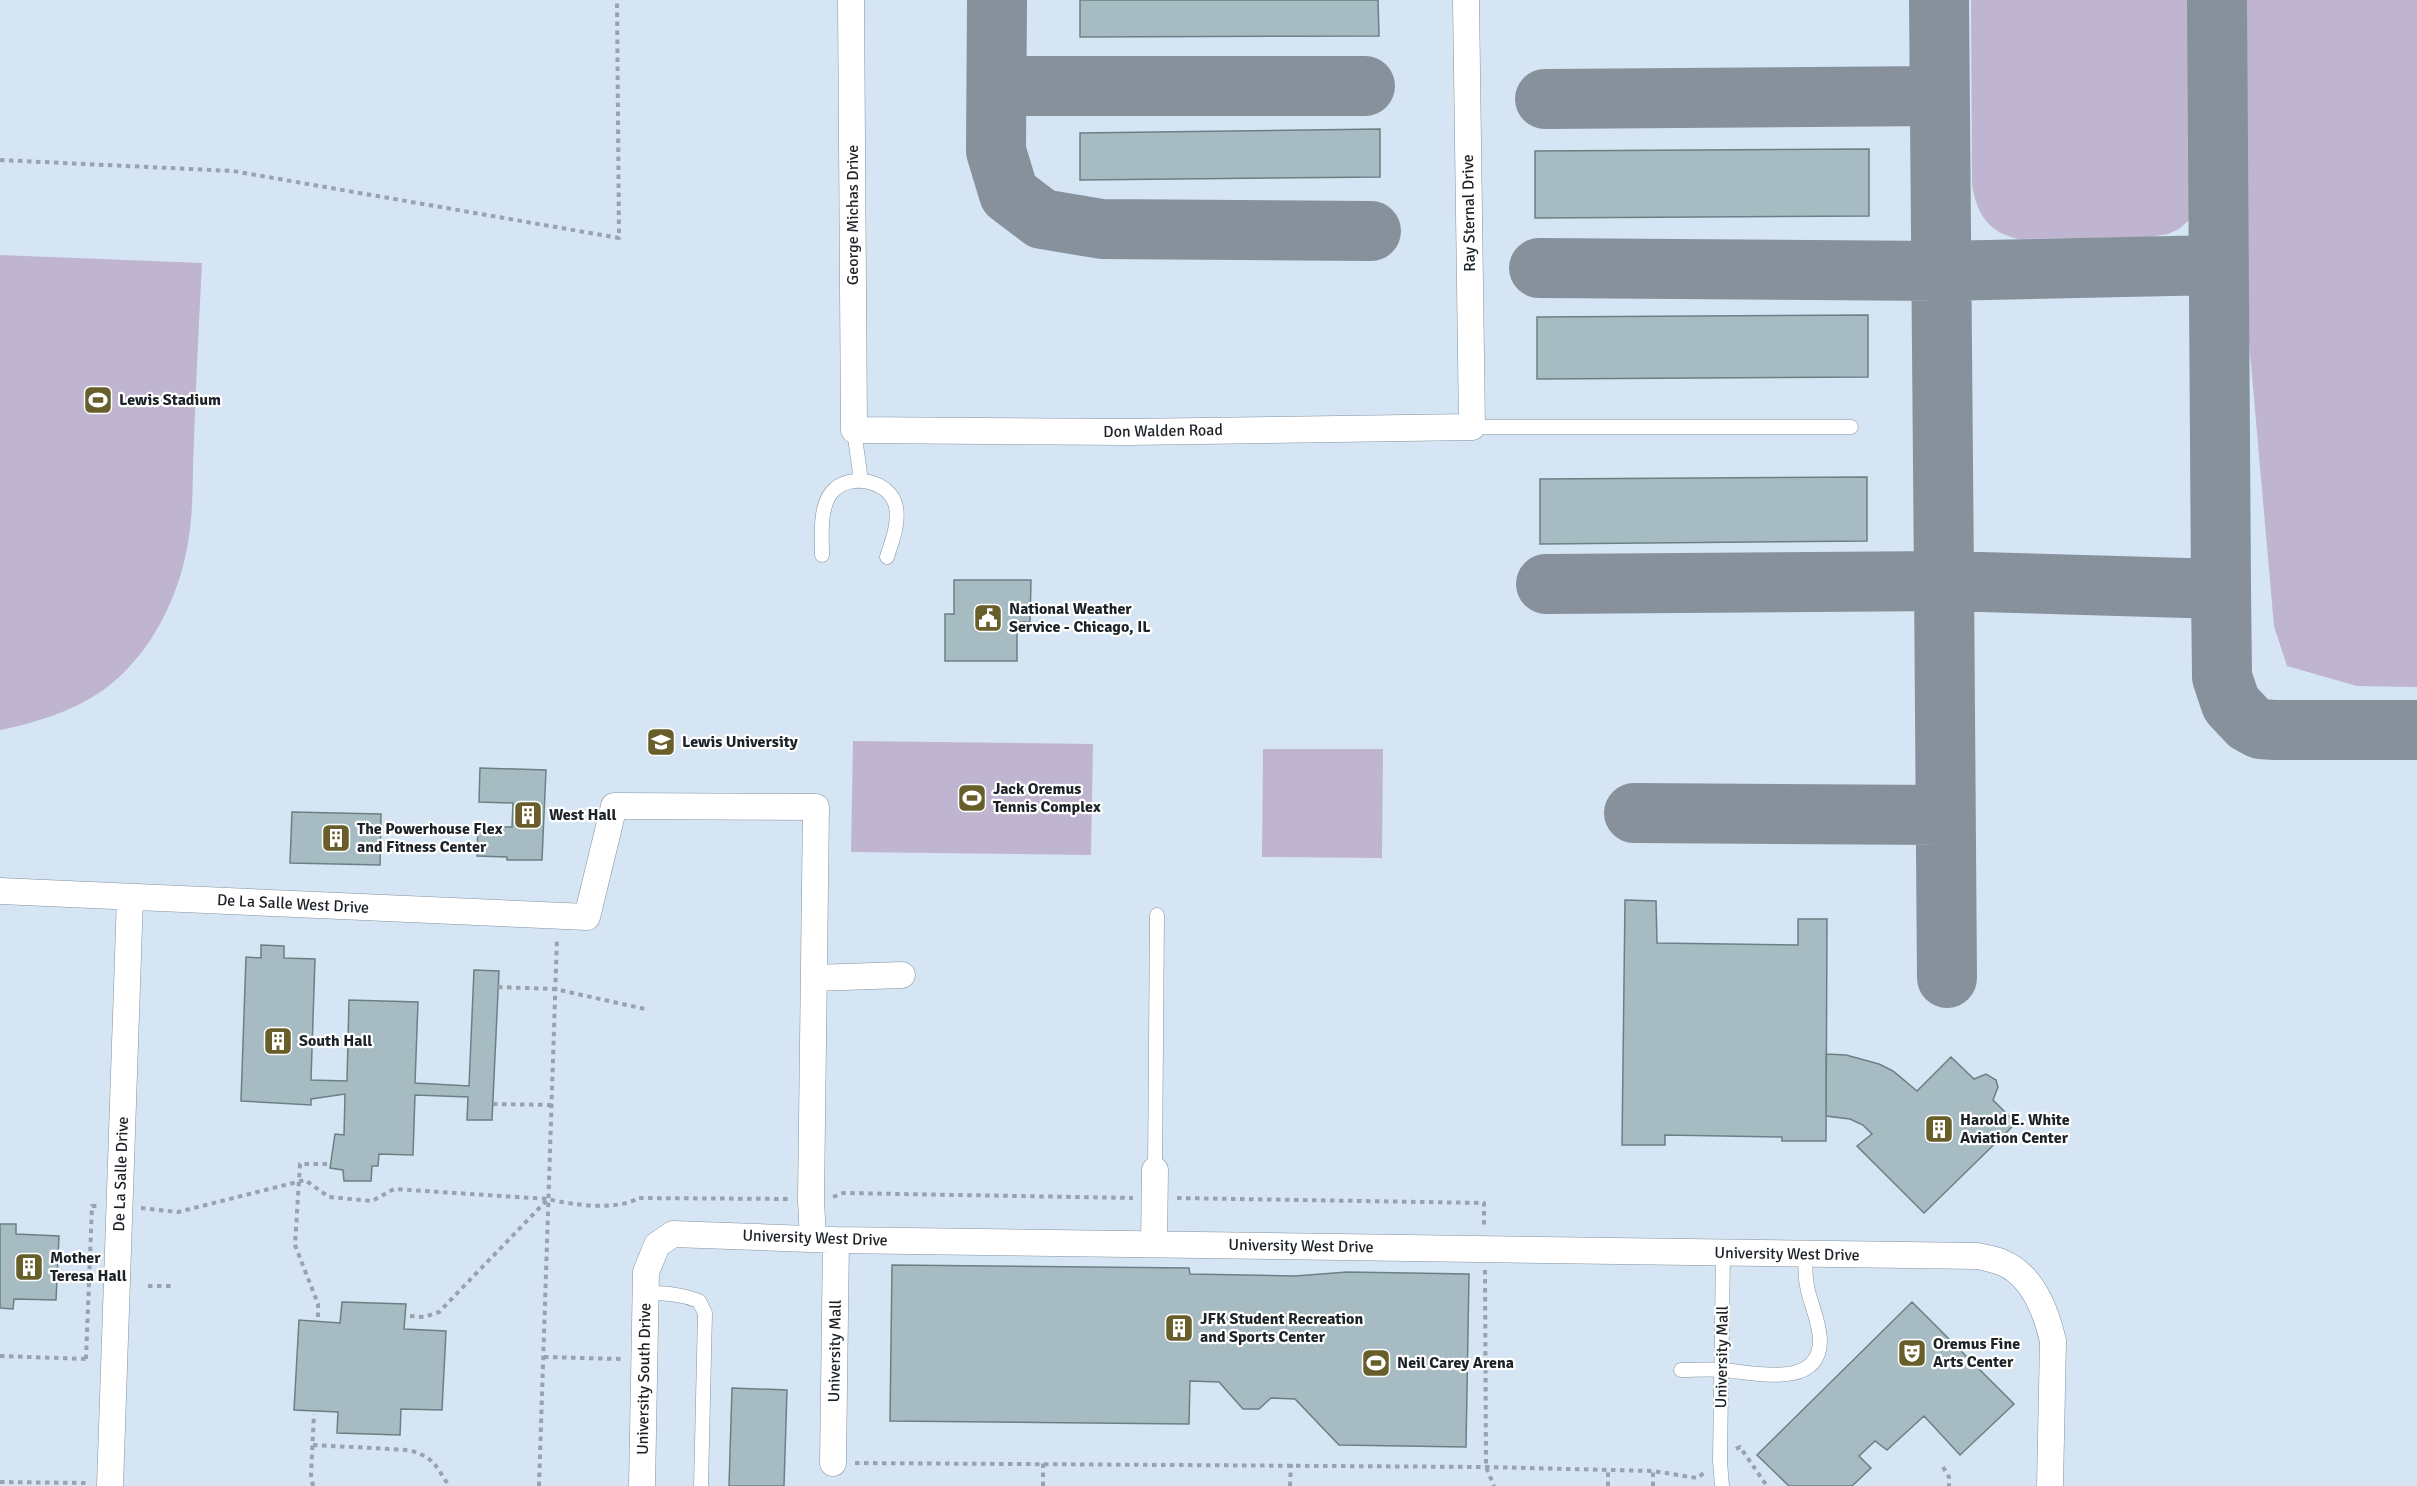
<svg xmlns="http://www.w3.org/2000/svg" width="2417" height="1486" font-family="Signika,sans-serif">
<rect width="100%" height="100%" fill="#d5e5f3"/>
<path fill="#bfb5d1" d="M1971 0H2195V189L2193 207 2188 221 2179 229 2168 234 2149 237 2018 239C1988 232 1977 214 1972 185Z
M2245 0H2417V687L2357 686 2287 666 2274 626 2249 342Z
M0 255 202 263C199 322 196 381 194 441 192 472 194 505 189 536 181 595 151 656 102 691 71 712 35 723 0 730Z
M853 741 1093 744 1091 855 851 852Z
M1263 749H1383L1382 858 1262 857Z"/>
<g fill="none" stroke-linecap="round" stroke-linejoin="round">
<path stroke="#86919c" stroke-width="60" d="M997 0 996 151 1009 194 1042 219 1102 229 1371 231
M2217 0 2221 589 2222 677 2231 704 2249 723 2260 729 2275 730H2417
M997 86H1365
M1545 99 1939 96
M1539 268 1940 271 2218 265
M1546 584 1944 581 1939 0
M1634 813 1945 815
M1947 978 1944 581 2221 589"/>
</g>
<path fill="#a6bcc2" stroke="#6b8085" stroke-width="1.5" d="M1080 0H1378L1379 36 1080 37Z
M1380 129V177L1080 180V133Z
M1869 149V216L1535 218V151Z
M1868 315V377L1537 379V317Z
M1867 477V541L1540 544V479Z
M954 580H1031L1030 622H1017V661H945V614H954Z
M480 768 546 770 542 860H507V857L477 856 478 826 512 827 513 803 479 802Z
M292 812 381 814 380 865 290 863Z
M1625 900 1656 901 1657 943 1798 945V919H1827L1826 1141H1782V1137L1665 1135V1145H1622Z
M261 945 284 946V958L315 959 311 1080 347 1081 349 1000 418 1002 415 1083 469 1086 474 970 499 971 492 1120H467L468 1097 415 1095 413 1155 379 1154 378 1166H372L371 1181H344L343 1170 330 1168 335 1134 344 1135 345 1094 311 1099V1105L241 1101 246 957 261 958Z
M1826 1054 1846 1055 1879 1064 1893 1071 1917 1091 1951 1057 1974 1079 1986 1074 1996 1080 1998 1087 1993 1100 2016 1123 1924 1213 1857 1146 1872 1134 1863 1125 1850 1119 1826 1116Z
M0 1224H16V1234L59 1236 56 1300 14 1299 13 1309 0 1308Z
M892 1265 1189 1268 1190 1274 1295 1276 1347 1272 1469 1274 1466 1447 1339 1445 1295 1399 1271 1398 1259 1409H1243L1219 1382 1190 1381 1189 1424 890 1421Z
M342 1302 406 1304 404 1329 446 1331 442 1410 401 1409 400 1435 337 1433 338 1412 294 1410 299 1320 340 1323Z
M1912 1302 2014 1404 1960 1455 1924 1416 1887 1450 1875 1441 1859 1456 1871 1468 1852 1486H1789L1757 1455Z
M732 1388 787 1390 784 1486H729Z"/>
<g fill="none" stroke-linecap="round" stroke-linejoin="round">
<g stroke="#83929e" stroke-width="15">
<path id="lane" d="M1472 427H1851
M854 430 861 481
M822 555C822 537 819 507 832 492 849 472 891 480 896 507 899 525 892 541 887 557
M1155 1170 1157 915
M645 1293C665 1293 681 1294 699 1301L705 1313 701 1486
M1681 1370C1695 1370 1709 1369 1723 1370 1752 1372 1819 1390 1820 1341 1820 1324 1812 1307 1808 1291 1805 1279 1805 1266 1806 1254
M1722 1486 1720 1461 1723 1253"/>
</g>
<g stroke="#83929e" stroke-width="27">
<path id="street" d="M851 0 854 430 1129 432 1472 427 1466 0
M0 891 587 917 614 806 816 807 811 1200 813 1239
M814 978 902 975
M1154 1244 1155 1170
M833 1463 836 1240
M110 1486 130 897
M642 1486 646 1272 657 1245 673 1234 836 1240 1978 1256C1986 1258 1994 1259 2001 1262 2032 1274 2046 1311 2053 1341L2050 1486"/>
</g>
<path stroke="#97a3ae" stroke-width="4" stroke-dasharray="4.5 4.5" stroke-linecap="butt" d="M0 160 233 171 619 238 617 0
M498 987 555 989 645 1009
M493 1104 552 1105
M833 1197 843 1193 1133 1198
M1177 1198 1484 1203V1227
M141 1208 178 1212 305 1180 329 1197 372 1201 394 1189 548 1199C571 1205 618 1211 638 1198L790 1199
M1485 1270 1486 1467 1494 1486
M148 1286H171
M410 1316 424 1317 439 1312 547 1200
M318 1317V1304L295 1245 300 1164H330
M0 1356 87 1359
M544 1357 621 1359
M86 1359 92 1206H97
M313 1445 409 1450C434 1457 436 1466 449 1486
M1736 1449 1740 1447 1767 1486
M855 1463 1486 1467 1653 1471 1697 1478 1704 1473
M1943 1467 1949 1477V1486
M0 1482 89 1483
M313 1486 311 1475 314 1414
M539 1486 557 938
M1043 1486V1463
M1290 1486 1291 1464
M1608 1486V1470
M1653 1486V1471"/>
<use href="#lane" stroke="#fff" stroke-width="14"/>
<use href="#street" stroke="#fff" stroke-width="26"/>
</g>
<defs>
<g id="stadium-square" transform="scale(1.5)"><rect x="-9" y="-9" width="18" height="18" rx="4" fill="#685e2a" stroke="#fff"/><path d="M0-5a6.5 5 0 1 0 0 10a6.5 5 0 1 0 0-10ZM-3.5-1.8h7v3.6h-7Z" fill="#fff"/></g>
<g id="civic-square" transform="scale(1.5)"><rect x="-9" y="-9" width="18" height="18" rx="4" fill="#685e2a" stroke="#fff"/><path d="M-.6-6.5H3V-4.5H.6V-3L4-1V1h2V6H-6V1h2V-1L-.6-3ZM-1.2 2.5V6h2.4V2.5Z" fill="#fff"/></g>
<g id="university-square" transform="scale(1.5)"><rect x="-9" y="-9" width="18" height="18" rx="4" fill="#685e2a" stroke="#fff"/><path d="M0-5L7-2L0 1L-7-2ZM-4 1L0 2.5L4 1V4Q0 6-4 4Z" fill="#fff"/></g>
<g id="building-square" transform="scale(1.5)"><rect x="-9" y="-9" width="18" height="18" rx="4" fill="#685e2a" stroke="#fff"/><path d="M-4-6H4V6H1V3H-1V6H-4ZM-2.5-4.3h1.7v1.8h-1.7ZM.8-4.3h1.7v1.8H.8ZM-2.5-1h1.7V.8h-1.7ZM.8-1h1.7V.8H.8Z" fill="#fff"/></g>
<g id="theatre-square" transform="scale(1.5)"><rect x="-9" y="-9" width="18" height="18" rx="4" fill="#685e2a" stroke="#fff"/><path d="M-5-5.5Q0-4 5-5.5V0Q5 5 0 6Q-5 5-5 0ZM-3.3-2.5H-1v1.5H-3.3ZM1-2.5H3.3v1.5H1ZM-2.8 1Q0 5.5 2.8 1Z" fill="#fff"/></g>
</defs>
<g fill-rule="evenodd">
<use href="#stadium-square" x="98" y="400"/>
<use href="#civic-square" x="988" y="618"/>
<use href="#university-square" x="661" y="742"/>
<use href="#stadium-square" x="972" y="798"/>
<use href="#building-square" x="528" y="815"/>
<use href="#building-square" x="336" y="838"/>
<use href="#building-square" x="278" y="1041"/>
<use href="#building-square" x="1939" y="1129"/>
<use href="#building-square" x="29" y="1267"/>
<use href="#building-square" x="1179" y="1328"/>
<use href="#theatre-square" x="1912" y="1353"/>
<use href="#stadium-square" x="1376" y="1363"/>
</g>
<g text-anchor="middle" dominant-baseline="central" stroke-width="4.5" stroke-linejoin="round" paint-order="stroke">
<g font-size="16" fill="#1c2227" stroke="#fff">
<text transform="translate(1469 213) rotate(-91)">Ray Sternal Drive</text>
<text transform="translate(853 215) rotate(-90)">George Michas Drive</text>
<text transform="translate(1163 431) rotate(-1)">Don Walden Road</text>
<text transform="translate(293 904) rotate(3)">De La Salle West Drive</text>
<text transform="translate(121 1174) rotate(-88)">De La Salle Drive</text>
<text transform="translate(815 1238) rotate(2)">University West Drive</text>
<text transform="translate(1301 1246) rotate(1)">University West Drive</text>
<text transform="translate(1787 1254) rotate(1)">University West Drive</text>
<text transform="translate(835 1351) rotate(-89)">University Mall</text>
<text transform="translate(1722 1357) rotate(-89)">University Mall</text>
<text transform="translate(644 1379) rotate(-89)">University South Drive</text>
</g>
<g font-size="16" font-weight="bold" fill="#1c2227" stroke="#fff" text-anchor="start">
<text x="119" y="400">Lewis Stadium</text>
<text x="1009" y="609">National Weather<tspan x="1009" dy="18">Service - Chicago, IL</tspan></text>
<text x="682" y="742">Lewis University</text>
<text x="993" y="789">Jack Oremus<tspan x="993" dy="18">Tennis Complex</tspan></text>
<text x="549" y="815">West Hall</text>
<text x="357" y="829">The Powerhouse Flex<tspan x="357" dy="18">and Fitness Center</tspan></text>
<text x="299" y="1041">South Hall</text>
<text x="1960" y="1120">Harold E. White<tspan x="1960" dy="18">Aviation Center</tspan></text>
<text x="50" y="1258">Mother<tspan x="50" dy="18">Teresa Hall</tspan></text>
<text x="1200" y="1319">JFK Student Recreation<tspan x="1200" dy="18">and Sports Center</tspan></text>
<text x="1933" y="1344">Oremus Fine<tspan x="1933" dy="18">Arts Center</tspan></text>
<text x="1397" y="1363">Neil Carey Arena</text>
</g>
</g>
</svg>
